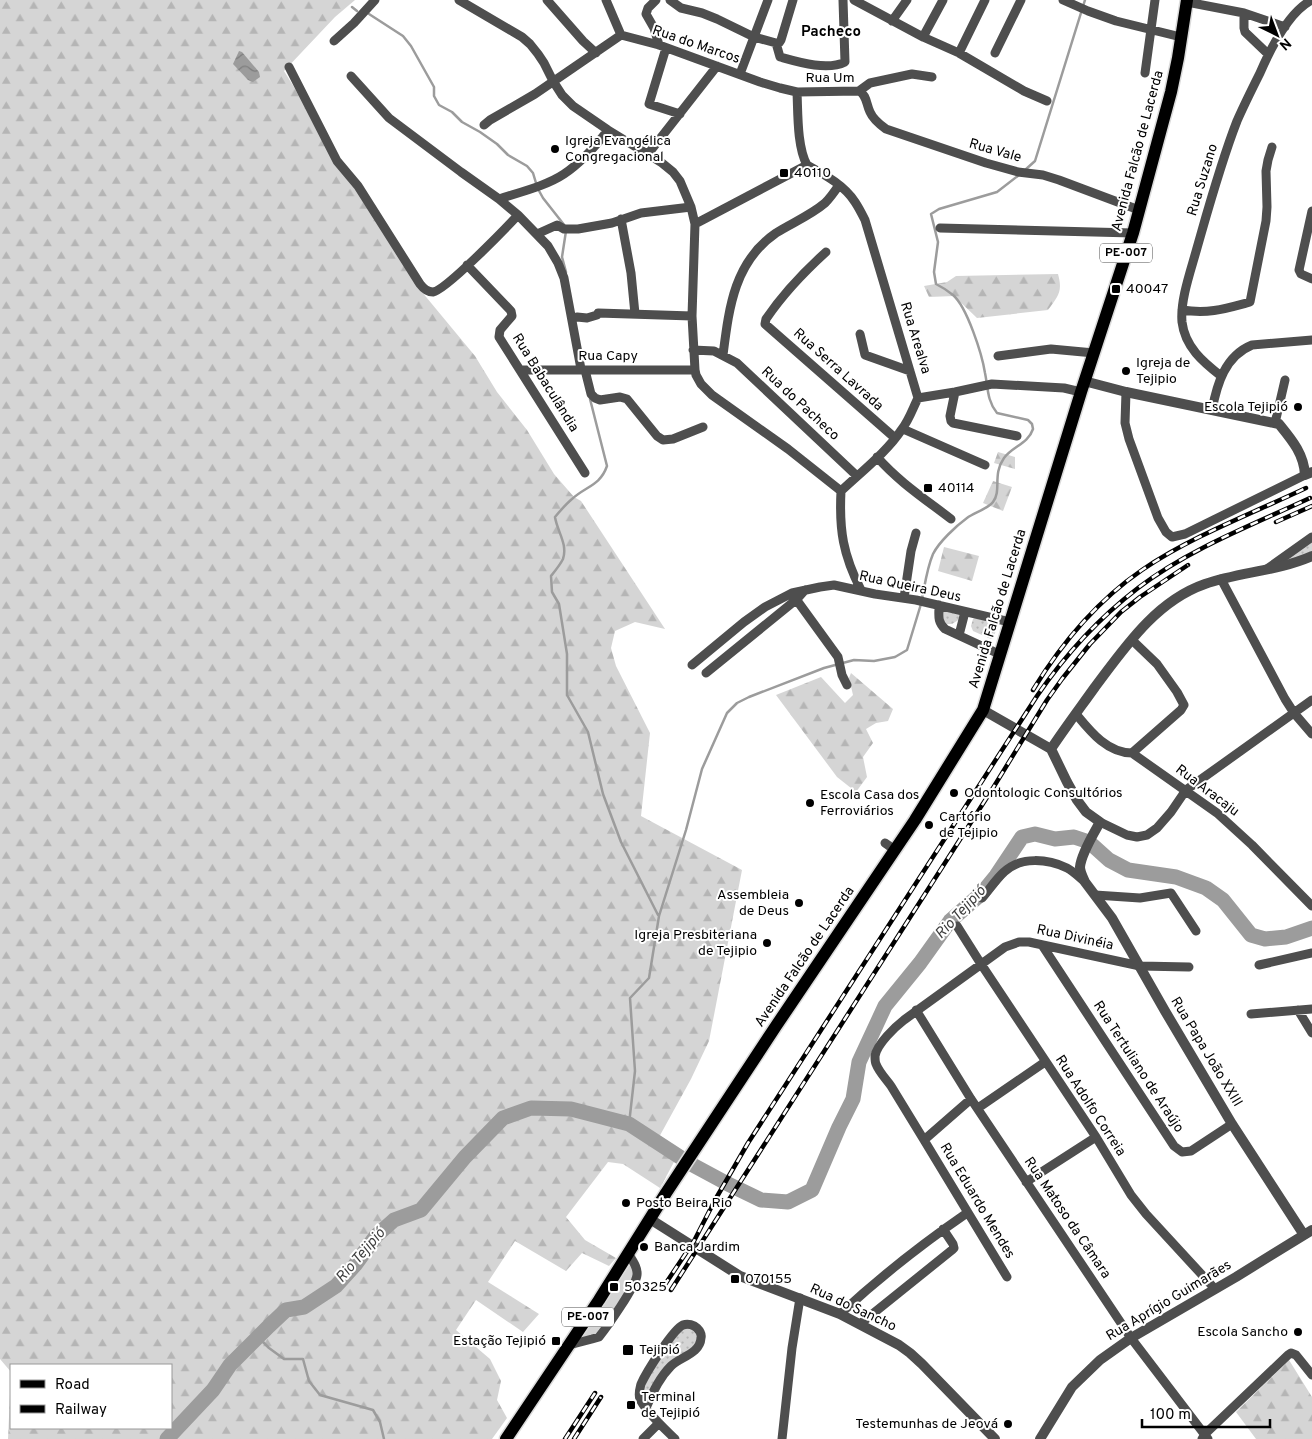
<svg xmlns="http://www.w3.org/2000/svg" width="1312" height="1439" font-family="Overpass,sans-serif">
<defs>
<pattern id="forest-firs" width="22" height="20" patternUnits="userSpaceOnUse" patternTransform="scale(1.25)"><rect width="22" height="20" fill="#d5d5d5"/><path d="M5 1l3.5 6h-7zM16 11l3.5 6h-7z" fill="#b5b5b5"/></pattern>
<pattern id="park-dots" width="8" height="8" patternUnits="userSpaceOnUse" patternTransform="scale(1.25)"><rect width="8" height="8" fill="#d5d5d5"/><path d="M2 2h.1M6 6h.1" fill="none" stroke="#b5b5b5" stroke-width="1.8" stroke-linecap="round"/></pattern>
<pattern id="water-waves" width="16" height="10" patternUnits="userSpaceOnUse" patternTransform="scale(1.25)"><rect width="16" height="10" fill="#9c9c9c"/><path d="M0 5q4-4 8 0t8 0" fill="none" stroke="#7d7d7d"/></pattern>
</defs>
<rect width="100%" height="100%" fill="#fff"/>
<path fill="#d5d5d5" d="M632 1262 636 1271 633 1285 598 1337 576 1341Z"/>
<path fill="url(#forest-firs)" fill-rule="evenodd" d="M0 0H355L335 17 284 71 422 292 475 356 497 392 527 430 554 474 574 497 581 501 665 629 635 622 615 631 611 648 616 666 650 733 641 816 742 870 709 1041 691 1079 658 1139 674 1162 660 1188 623 1164 608 1162 566 1217 585 1240 616 1258 609 1266 582 1253 566 1271 515 1241 488 1282 539 1314 523 1332 476 1300 456 1330 490 1359 501 1381 497 1400 507 1418 492 1439H8L11 1372 0 1359ZM11 1365H171V1428H11Z
M1058 274C1063 292 1058 296 1048 310L977 318 954 296 929 297 924 286 947 282 956 276Z
M998 452 1015 457V469L994 463Z
M993 481 1012 487 1003 511 983 503Z
M944 547 979 556 972 581 938 571Z
M851 673 893 709 888 721 876 723 866 729 873 743 863 757 867 777 856 792 837 777 776 695 821 677 845 703 853 695 849 678Z
M1289 1360 1312 1397V1439H1256L1236 1412Z"/>
<path fill="url(#park-dots)" d="M1312 539V551C1303 555 1296 560 1286 559Z
M943 608 961 613 960 619 952 624H947L943 619Z
M975 618 995 622 997 628 993 638 991 639 973 631 971 626 973 619Z
M690 1325 701 1339 672 1366 644 1407 638 1393 674 1330Z"/>
<path fill="url(#water-waves)" d="M239 51 242 52 259 72 260 77 253 82 248 80 233 64Z"/>
<g fill="none" stroke-linecap="round" stroke-linejoin="round">
<path stroke="#9c9c9c" stroke-width="2.5" d="M352 7 357 11
M369 14 403 36 411 46 434 87V96L439 105 452 112 462 122 480 132 497 144 508 155 527 166 533 173 536 183
M1025 170 1035 161 1085 0
M538 189 543 198 565 226
M566 272 562 257 566 231
M590 399 607 466C600 486 586 486 572 499 566 504 560 511 555 517 557 531 568 544 563 559 560 565 555 571 551 576L552 592 559 604 567 654V695L588 732 603 794 621 842 658 915
M922 599C925 584 927 568 933 554 939 542 956 526 967 518 974 513 989 508 993 502 1002 490 992 475 1004 458 1013 446 1028 444 1033 429L1032 424 1028 420 997 413C987 401 988 387 985 373 982 354 967 307 953 295 948 291 942 287 936 284L934 272 938 242 931 214 939 209 997 192 1019 175
M629 1124 635 1071 630 998 649 978 659 916 686 830 702 769 727 713 737 703 749 697 824 668 854 660 874 661 895 657 907 650 921 604
M258 1337 269 1348 284 1359H303L309 1381 320 1395 373 1410 380 1422 384 1439"/>
<path stroke="#9c9c9c" stroke-width="15" d="M167 1439 213 1390 230 1365 269 1326 286 1310 304 1307 336 1286 355 1265 376 1236 394 1220 421 1210 465 1157 503 1118 531 1108 571 1109 629 1124 689 1163 728 1184 761 1200 788 1202 812 1190 839 1127 853 1099 859 1062 885 1006 920 963 950 921 982 893 996 876 1022 837 1035 834 1055 839 1074 837 1089 842 1109 860 1128 870 1176 877 1206 888 1223 900 1251 935 1265 939 1286 937 1312 928"/>
<g stroke="#dbdbdb" stroke-width="15">
<path id="primary" d="M506 1439 599 1300 666 1193 776 1026 915 820 983 710 1081 392 1133 233 1171 92 1178 58 1187 0"/>
</g>
<path stroke="#4e4e4e" stroke-width="9" d="M459 0 522 37 530 44 538 54 544 63 553 81 562 95 573 106 608 130 662 163 673 172 680 181 691 207 695 224 692 316 695 370 696 375 701 384 712 395 788 449 841 491
M547 0 583 41 596 53
M606 0 621 35 659 45 760 82 780 88 797 92 859 91C867 95 866 104 870 112 873 119 879 124 886 129L986 163 1018 172 1043 175 1059 180 1139 210
M656 0 648 8 646 14 654 28 659 45
M670 0 681 8 702 13 717 19 754 37 776 43H779L781 40 793 0
M854 0 923 37 959 53 1024 91 1047 101
M1063 0 1088 11 1116 21 1181 37
M1187 2 1244 13 1285 27
M1244 13V28L1245 32 1268 54
M892 21 907 0
M923 37 943 0
M334 41 354 23 375 0
M776 43 780 57C798 62 827 71 845 62L843 0
M666 48 649 104 680 114
M959 53 985 0
M995 53 1021 0
M289 67 337 161 358 186 420 284C423 288 427 292 433 292 446 290 506 228 518 215
M1145 73 1155 0
M740 74 768 0
M351 76 389 118 461 172 499 199 518 215 548 246 558 263 564 278 581 369
M859 91 870 83 912 74 932 77
M797 92C798 113 797 147 807 165 825 175 844 185 855 202 859 208 862 214 865 220L918 398C913 408 909 420 902 429 888 451 860 473 841 491 839 530 843 555 861 590
M484 125 490 120 535 94 621 35
M648 154 717 66
M499 199C520 192 546 186 564 174 582 162 595 147 608 130
M1312 211 1299 270 1301 274 1312 279
M621 219 631 273 635 314
M695 224 807 165
M940 228 1133 233
M537 234 557 225 564 229H578L612 223 641 213 691 207
M826 252C804 272 783 294 766 319L765 324 895 438
M467 265 511 311 512 316 500 330 499 337 585 473
M1182 310C1209 314 1224 309 1250 302L1266 221 1267 207 1266 171 1268 160 1272 147
M577 317 587 318 597 315 598 313 692 316
M860 334 865 355 910 371
M693 350 714 351 737 363 857 476
M723 355C729 308 734 262 776 233 792 223 811 215 825 203 830 198 835 191 839 185
M998 356 1051 349 1094 353
M520 370H695
M585 370 591 394 595 398 600 400 620 397 627 399 657 436 663 440 673 439 703 427
M1221 376C1203 362 1185 347 1182 322 1180 300 1191 270 1197 248 1209 206 1221 162 1237 121 1244 105 1252 89 1260 73 1270 50 1288 12 1312 0
M955 392 950 416 951 421 953 423 1017 436
M1126 392 1125 423 1129 439 1158 518 1166 532 1172 537 1185 534 1305 475
M918 398 955 392 992 384 1064 388 1081 392
M1212 410C1217 384 1225 356 1252 345L1312 340
M1275 423 1285 380
M903 429 985 465
M877 457C899 482 925 499 951 519
M1267 569 1312 537
M1221 579 1285 699 1294 713 1312 734
M793 595 838 657 842 675 847 685
M904 598 911 551 916 533
M939 605C939 616 937 621 945 629L999 654
M959 635 965 612
M1132 640 1157 664 1177 692 1184 705 1181 710 1132 753
M692 665 744 622 765 607 792 593 820 587 834 585 875 594 916 600 1010 622
M706 673 797 599 805 590
M1076 714C1090 731 1107 753 1132 753L1217 813 1252 845 1312 906
M1100 822 1127 835 1137 837 1147 835 1157 828 1171 812 1186 790 1312 700
M885 843 895 850
M1095 895 1140 898 1171 893 1196 931
M982 898C989 890 996 879 1004 872 1021 856 1048 859 1067 868 1073 871 1079 877 1085 882
M957 926 981 964 1096 1137 1131 1195 1146 1214 1215 1289
M1042 945 1174 1146 1182 1152 1191 1151 1232 1124
M1259 965 1312 953
M916 1010 971 1099 1131 1338 1208 1439
M1298 1010 1312 1033
M1251 1014 1312 1009
M971 1099 924 1140C913 1122 902 1104 891 1086 886 1079 879 1072 876 1064 875 1062 875 1058 875 1056 877 1044 895 1027 904 1020L1005 947 1019 942H1029L1140 966 1189 967
M978 1108 1045 1062
M924 1140 1007 1277
M1026 1182 1096 1137
M840 1314C880 1277 922 1244 967 1213
M860 1324 952 1250 954 1248 953 1244 943 1229
M569 1345 592 1339 599 1337C607 1327 636 1286 637 1275 638 1267 632 1260 628 1253
M646 1408C652 1393 659 1378 671 1366 680 1357 700 1354 701 1338 702 1334 700 1331 697 1328 694 1325 688 1323 683 1325 673 1329 646 1373 641 1384 640 1388 638 1394 640 1399 644 1410 666 1430 675 1439
M643 1439 659 1423
M782 1439 792 1348 800 1298
M1202 1439 1205 1434 1288 1355 1291 1353 1296 1355 1312 1375"/>
<path stroke="#4e4e4e" stroke-width="10" d="M1084 381 1126 392 1279 424C1292 440 1304 454 1305 475L1312 472
M983 710 1051 749 1067 782 1077 800 1086 812 1100 822C1094 833 1081 854 1080 867 1080 872 1083 877 1085 882L1112 918 1165 1011 1232 1124 1304 1235
M1051 749C1065 728 1080 708 1095 687 1125 647 1156 601 1205 584 1240 572 1278 571 1312 556
M650 1219 740 1276 840 1314 899 1345 910 1353 922 1364 995 1439
M1040 1439 1072 1387 1100 1360 1131 1338 1236 1277 1312 1230"/>
<use href="#primary" stroke="#000" stroke-width="12"/>
<g stroke="#000" stroke-width="4.5">
<path id="rail" d="M1276 522 1312 506
M1033 690C1061 644 1097 601 1142 570 1192 536 1251 514 1306 488
M664 1286 694 1241 715 1200 748 1143 1037 696C1065 655 1099 618 1138 588 1189 549 1252 525 1310 498
M671 1290 993 788 1047 700 1062 679 1090 644 1121 612 1140 597 1188 565
M565 1439 595 1393
M574 1439 601 1397"/>
</g>
<use href="#rail" stroke="#fff" stroke-width="2.5" stroke-dasharray="8" stroke-linecap="butt"/>
</g>
<g fill="#000" stroke="#fff" stroke-width="2">
<circle cx="555" cy="149" r="5"/>
<rect x="779" y="168" width="10" height="10" rx="2.5"/>
<rect x="1111" y="284" width="10" height="10" rx="2.5"/>
<circle cx="1126" cy="371" r="5"/>
<circle cx="1298" cy="407" r="5"/>
<rect x="923" y="483" width="10" height="10" rx="2.5"/>
<circle cx="954" cy="793" r="5"/>
<circle cx="810" cy="803" r="5"/>
<circle cx="929" cy="825" r="5"/>
<circle cx="799" cy="903" r="5"/>
<circle cx="767" cy="943" r="5"/>
<circle cx="626" cy="1203" r="5"/>
<circle cx="644" cy="1247" r="5"/>
<rect x="730" y="1274" width="10" height="10" rx="2.5"/>
<rect x="609" y="1282" width="10" height="10" rx="2.5"/>
<circle cx="1298" cy="1332" r="5"/>
<rect x="551" y="1336" width="10" height="10" rx="2.5"/>
<rect x="622" y="1344" width="12" height="12" rx="2.5"/>
<rect x="626" y="1400" width="10" height="10" rx="2.5"/>
<circle cx="1008" cy="1424" r="5"/>
</g>
<g text-anchor="middle" dominant-baseline="central" stroke-width="4" stroke-linejoin="round" paint-order="stroke">
<g fill="#fff" stroke="#4c4c4c" stroke-width="1">
<rect x="1100" y="243.5" width="52" height="19" rx="4"/>
<rect x="562" y="1307.5" width="52" height="19" rx="4"/>
</g>
<g font-size="12" font-weight="bold" fill="#000">
<text x="1126" y="253">PE-007</text>
<text x="588" y="1317">PE-007</text>
</g>
<g font-size="14" fill="#000" stroke="#fff">
<text transform="translate(696 45) rotate(19)">Rua do Marcos</text>
<text x="830" y="78">Rua Um</text>
<text transform="translate(995 151) rotate(16)">Rua Vale</text>
<text transform="translate(1138 151) rotate(-75)">Avenida Falcão de Lacerda</text>
<text transform="translate(1203 180) rotate(-73)">Rua Suzano</text>
<text transform="translate(915 338) rotate(73)">Rua Arealva</text>
<text x="608" y="356">Rua Capy</text>
<text transform="translate(838 370) rotate(42)">Rua Serra Lavrada</text>
<text transform="translate(545 383) rotate(58)">Rua Babaculândia</text>
<text transform="translate(800 404) rotate(43)">Rua do Pacheco</text>
<text transform="translate(910 587) rotate(12)">Rua Queira Deus</text>
<text transform="translate(998 609) rotate(-73)">Avenida Falcão de Lacerda</text>
<text transform="translate(1207 791) rotate(37)">Rua Aracaju</text>
<text transform="translate(1075 938) rotate(12)">Rua Divinéia</text>
<text transform="translate(805 957) rotate(-56)">Avenida Falcão de Lacerda</text>
<text transform="translate(1206 1052) rotate(59)">Rua Papa João XXIII</text>
<text transform="translate(1138 1067) rotate(57)">Rua Tertuliano de Araújo</text>
<text transform="translate(1090 1106) rotate(57)">Rua Adolfo Correia</text>
<text transform="translate(977 1201) rotate(59)">Rua Eduardo Mendes</text>
<text transform="translate(1067 1218) rotate(56)">Rua Matoso da Câmara</text>
<text transform="translate(1169 1301) rotate(-31)">Rua Aprígio Guimarães</text>
<text transform="translate(853 1308) rotate(25)">Rua do Sancho</text>
</g>
<g font-size="14" fill="#000" stroke="#fff" text-anchor="start">
<text x="565" y="141">Igreja Evangélica<tspan x="565" dy="16">Congregacional</tspan></text>
<text x="794" y="173">40110</text>
<text x="1126" y="289">40047</text>
<text x="1136" y="363">Igreja de<tspan x="1136" dy="16">Tejipio</tspan></text>
<text x="1288" y="407" text-anchor="end">Escola Tejipió</text>
<text x="938" y="488">40114</text>
<text x="964" y="793">Odontologic Consultórios</text>
<text x="820" y="795">Escola Casa dos<tspan x="820" dy="16">Ferroviários</tspan></text>
<text x="939" y="817">Cartório<tspan x="939" dy="16">de Tejipio</tspan></text>
<text x="789" y="895" text-anchor="end">Assembleia<tspan x="789" dy="16">de Deus</tspan></text>
<text x="757" y="935" text-anchor="end">Igreja Presbiteriana<tspan x="757" dy="16">de Tejipio</tspan></text>
<text x="636" y="1203">Posto Beira Rio</text>
<text x="654" y="1247">Banca Jardim</text>
<text x="745" y="1279">070155</text>
<text x="624" y="1287">50325</text>
<text x="1288" y="1332" text-anchor="end">Escola Sancho</text>
<text x="546" y="1341" text-anchor="end">Estação Tejipió</text>
<text x="639" y="1350">Tejipió</text>
<text x="641" y="1397">Terminal<tspan x="641" dy="16">de Tejipió</tspan></text>
<text x="998" y="1424" text-anchor="end">Testemunhas de Jeová</text>
</g>
<g font-size="15" font-weight="bold" fill="#000" stroke="#fff">
<text x="831" y="32">Pacheco</text>
</g>
<g font-size="15" font-style="italic" fill="#3d3d3d" stroke="#fff">
<text transform="translate(961 913) rotate(-47)">Rio Tejipió</text>
<text transform="translate(361 1256) rotate(-49)">Rio Tejipió</text>
</g>
</g>
<rect x="10" y="1364" width="162" height="65" fill="#ffffff" stroke="#999999"/>
<rect x="20" y="1380" width="25" height="8" fill="#000000" stroke="#999999"/>
<text x="55" y="1389" font-size="15" fill="#000000">Road</text>
<rect x="20" y="1405" width="25" height="8" fill="#000000" stroke="#999999"/>
<text x="55" y="1414" font-size="15" fill="#000000">Railway</text>
<g transform="translate(1277 35) rotate(138)" stroke="#ffffff" stroke-width="4" paint-order="stroke">
<path d="M0-4L9 19L0 12L-9 19Z" fill="#000000"/>
<text y="-8" font-size="14" font-weight="bold" text-anchor="middle" fill="#000000">N</text>
</g>
<path d="M1142 1419v8h128v-8" fill="none" stroke="#000000" stroke-width="2.5"/>
<text x="1150" y="1419" font-size="15" fill="#000000" stroke="#ffffff" stroke-width="4" paint-order="stroke">100 m</text>
</svg>
